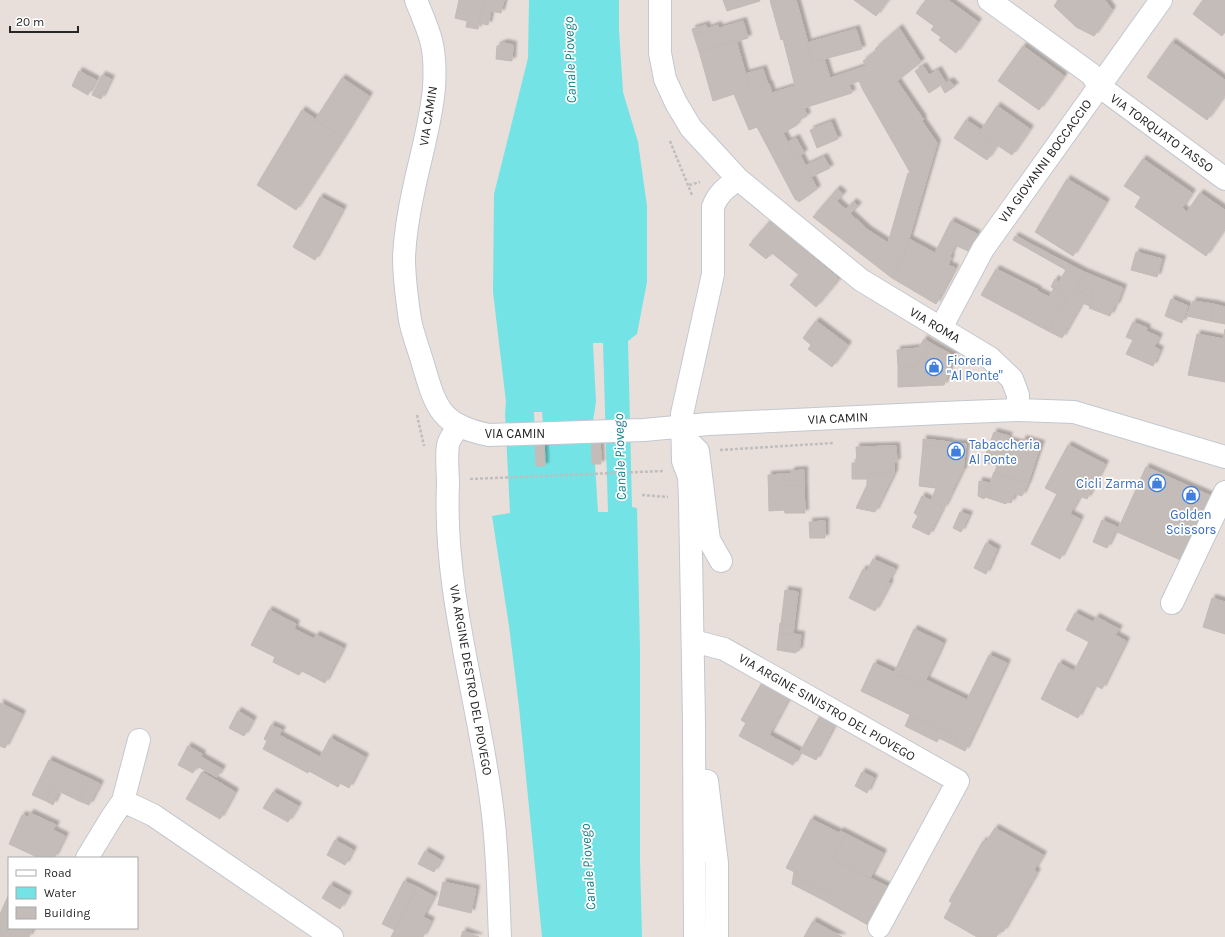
<svg xmlns="http://www.w3.org/2000/svg" width="1225" height="937" font-family="Karla,sans-serif">
<defs>
<filter id="shadow"><feDropShadow dx="3.5" dy="-3.5" stdDeviation="1" flood-color="#0004"/></filter>
</defs>
<rect width="100%" height="100%" fill="#e9dfda"/>
<path fill="#73e3e5" fill-rule="evenodd" d="M529 0H619V30L623 92 638 142 647 206V282L637 334 628 341 632 507 637 508 640 650V860L642 937H542L519 707 509 626 492 516 510 513 505 413 506 402 493 292 494 194 528 58ZM593 343H603L608 512H598L595 464H592L591 434 596 402ZM534 412H542L544 436V466H536Z"/>
<path fill="#c4bcb9" stroke="#c4bab4" filter="url(#shadow)" d="M459 0H484L478 29 466 27 467 21 455 18Z
M484 0H504L501 13 491 11 488 25 479 23Z
M723 0H759L760 1 727 11Z
M770 0H796L813 62 824 59 830 78 866 66 863 61 877 51 875 49 899 28 921 62 897 81 923 119 922 121 937 143 909 239 904 255 892 278 813 217 831 196 868 230 888 243 908 173 911 174 863 90 859 81 849 85 852 93 804 108 807 116 796 122 797 125 783 133 796 158 800 155 817 189 799 202 795 199 757 127 749 130 734 94 713 101 699 51 736 40 750 90 769 84 772 93 795 86 783 39 781 40Z
M854 0H888L876 16Z
M926 0H948L978 22 956 53 939 40 941 37 931 30 934 26 916 13Z
M1058 0H1105L1112 10 1094 36 1076 27 1054 6Z
M1203 0H1225V32L1222 36 1193 14Z
M743 21 748 38 736 42V40L699 51 694 36Z
M706 25 707 29 718 25 719 29 694 36 692 29Z
M856 29 862 49 813 62 807 43Z
M1172 42 1225 80V95L1207 120 1147 77Z
M504 43 513 45 512 61 496 59 497 46Z
M1023 46 1064 76 1039 110 998 81Z
M923 66 929 75 938 70 945 82 929 93 915 71Z
M763 69 768 85 750 90 745 74Z
M79 71 96 80 88 95 72 86Z
M102 75 111 79 101 99 92 95Z
M342 78 369 96 343 138 315 120Z
M950 81 955 86 945 93 941 86Z
M997 106 1030 129 1012 155 979 133Z
M302 110 343 138 296 210 257 185Z
M966 120 981 130 979 133 997 145 987 160 954 138Z
M831 122 838 139 817 148 810 130Z
M796 138 804 153 796 158 788 142Z
M824 157 830 168 811 177 805 166Z
M1143 159 1192 193 1182 208 1187 212 1200 193 1225 210V228L1206 256 1135 207 1141 197 1124 186Z
M1067 179 1106 202 1073 256 1035 232Z
M837 189 843 194 837 201 831 196Z
M320 197 343 209 315 260 293 247Z
M853 202 858 206 850 214 846 210Z
M770 221 839 279 816 307 790 285 799 275 772 253 766 259 749 245Z
M951 221 977 234 968 251 955 245 950 256 951 258 948 265 955 268 936 304 892 278 904 255 909 239 935 253Z
M1015 236 1084 272 1076 291 1083 293 1085 288 1093 291 1091 295 1094 296 1090 306 1082 303 1062 338 1048 331 1068 296 1051 287 1055 279 1059 282 1066 270 1013 240Z
M1136 252 1162 259 1157 277 1131 270Z
M996 269 1038 290 1037 291 1049 297 1054 288 1068 296 1048 331 981 295Z
M1084 272 1123 288 1116 306 1115 305 1110 316 1089 308 1094 296 1091 295 1093 291 1085 288 1083 293 1076 291Z
M1171 299 1188 306 1182 323 1165 316Z
M1193 301 1213 304 1210 321 1187 316Z
M1213 304 1225 307V324L1210 321Z
M816 321 848 345 832 367 808 349 811 345 803 338Z
M1133 322 1147 328 1146 331 1159 337 1154 347 1160 350 1153 366 1126 354 1133 340 1126 337Z
M1225 329V382L1188 375 1197 334 1223 339Z
M924 339 930 343 916 366 898 367 897 350 919 348Z
M930 343 954 356 944 385 898 387V367L916 366Z
M994 432 1009 436 1007 440 1021 444 1023 439 1041 444 1028 483 995 472 997 466 983 462Z
M591 434H600L601 464H592Z
M544 436 545 466H536L535 437Z
M923 439 950 442 949 447 923 445Z
M950 443 966 444 963 471H962L944 508 931 501 936 488 919 486 923 445 949 447Z
M1068 445 1105 464 1087 499 1080 496 1070 514 1080 519 1060 559 1031 544 1057 494 1045 488Z
M896 446 897 462H894V473L867 474V479H852V463H857L856 447Z
M1146 467 1211 496 1185 562 1117 532Z
M804 470V485H784V474H791V471Z
M994 472 1028 483 1022 496 1015 494 1011 503 1007 502 1006 504 985 497Z
M894 473 875 512 856 508 867 485V474Z
M784 474V485H804L805 513H785L784 510 769 511 768 475Z
M979 481 990 483 984 499 978 496Z
M922 496 943 507 929 535 912 527 918 516 914 513Z
M960 512 969 515 961 532 953 528Z
M1102 520 1117 527 1107 548 1093 542Z
M825 521V538H810L809 522Z
M986 543 997 549 986 574 974 568Z
M873 559 895 569 888 582 890 583 875 611 849 598 863 569 867 571Z
M785 590 798 592 794 625 781 624Z
M1212 598 1225 602V634L1203 627Z
M269 610 296 624 294 629 314 639 316 635 343 648 325 683 302 671 299 675 273 662 275 657 251 645Z
M1075 613 1093 622 1096 617 1119 629 1115 635 1126 641 1102 689 1095 685 1078 718 1041 699 1059 663 1074 671 1089 642 1066 630Z
M780 623 794 625 793 635 779 633Z
M914 629 943 643 923 686 894 673Z
M779 633 793 635V634L801 635 799 651H796V653L777 650Z
M989 655 1007 663 965 751 953 745 956 737 861 691 874 663 923 686 926 680 967 700Z
M764 679 791 694 769 735 800 752 793 765 739 736 746 723 741 720Z
M0 703 22 714 5 748 0 746Z
M238 711 253 720 244 736 229 728Z
M822 712 837 720 816 760 800 752Z
M910 715 956 737 953 745 939 738 937 742 905 726Z
M271 725 282 730 279 735 320 757 330 738 365 757 349 788 340 783 338 787 309 771 308 773 263 749 267 741 264 739Z
M188 746 202 754 201 757 222 769 217 777 197 766 193 773 178 765Z
M49 760 90 779 79 801 52 788 46 801 32 795Z
M202 772 235 792 220 819 186 799Z
M862 772 874 778 867 793 855 786Z
M90 779 100 784 89 805 79 801Z
M52 788 59 791 53 805 46 801Z
M273 792 298 806 288 822 263 808Z
M30 813 56 825 53 830 65 836 54 858H39L9 844 22 815 28 817Z
M811 819 839 833 840 831 846 834 833 859 888 887 868 925 825 901 829 894 797 878 799 874 786 868Z
M995 828 1043 855 1034 870 1037 872 1003 932 1000 930 996 937H977L944 918 952 903 949 901 983 841 986 842Z
M846 834 883 853 870 878 833 859Z
M335 840 353 850 345 865 327 855Z
M425 851 441 860 434 872 418 864Z
M794 872 799 874 797 878 829 894 825 901 792 884Z
M404 881 417 887 395 930 382 924Z
M443 882 476 889 471 913 438 905Z
M330 885 348 895 340 909 322 898Z
M417 887 434 896 423 917 431 921 423 937H391Z
M9 894V928H33L29 937H0V914Z
M813 921 842 937H804Z
M463 931 479 937H461Z"/>
<g fill="none" stroke-linecap="round" stroke-linejoin="round">
<g stroke="#c2c8d0" stroke-width="24">
<path id="minor" d="M416 0C421 13 427 26 431 40 435 55 435 72 434 88 431 122 421 155 414 188 409 211 405 234 404 257 404 278 407 300 410 320 413 335 419 350 423 364 436 408 440 425 489 435L644 430 708 424 942 413 1018 410 1074 412 1225 457
M660 0V53L665 79 676 103 691 128 738 179 861 280 990 358 1012 379 1018 395V410
M989 0 1091 74 1099 86 1225 179
M941 328 983 249 1161 0
M458 426C455 432 449 439 448 445 446 457 448 472 448 484 443 593 479 700 492 807 498 850 498 894 500 937
M683 440 692 445 698 451 709 540 721 561
M1172 603 1225 492
M693 642 701 643 724 649 958 781 879 927
M707 781 717 863V937
M123 801 139 740
M87 858 112 817 123 801 153 815 332 937
M695 937 694 721 690 500 689 477 683 461 682 414 713 274V207C718 193 726 188 738 179"/>
</g>
<path stroke="#bebebe" stroke-width="2.5" stroke-dasharray="3 2" stroke-linecap="butt" d="M670 141 692 195
M689 185 700 182
M417 415 424 446
M720 450 833 443
M470 479 663 471
M642 495 668 497"/>
<use href="#minor" stroke="#fff" stroke-width="22"/>
</g>
<defs>
<g id="shop-ring" transform="scale(0.9)"><circle r="9.5" fill="#fff" stroke="#3f7fe0" stroke-width="1.5"/><path d="M-5-2.5h2.3a2.7 3.5 0 0 1 5.4 0H5L5.5 6h-11ZM-1.5-2.5h3a1.5 2.3 0 0 0-3 0Z" fill="#3f7fe0"/></g>
</defs>
<g fill-rule="evenodd">
<use href="#shop-ring" x="934" y="367"/>
<use href="#shop-ring" x="956" y="451"/>
<use href="#shop-ring" x="1157" y="483"/>
<use href="#shop-ring" x="1191" y="495"/>
</g>
<g text-anchor="middle" dominant-baseline="central" stroke-width="3.5" stroke-linejoin="round" paint-order="stroke">
<g font-size="13" fill="#272727" stroke="#fff">
<text transform="translate(428 116) rotate(-81)">VIA CAMIN</text>
<text transform="translate(1162 133) rotate(36)">VIA TORQUATO TASSO</text>
<text transform="translate(1045 161) rotate(-54)">VIA GIOVANNI BOCCACCIO</text>
<text transform="translate(935 325) rotate(31)">VIA ROMA</text>
<text transform="translate(838 418) rotate(-3)">VIA CAMIN</text>
<text x="515" y="433">VIA CAMIN</text>
<text transform="translate(471 680) rotate(80)">VIA ARGINE DESTRO DEL PIOVEGO</text>
<text transform="translate(827 707) rotate(30)">VIA ARGINE SINISTRO DEL PIOVEGO</text>
</g>
<g font-size="13" fill="#366cbe" stroke="#fff" text-anchor="start">
<text x="947" y="360">Fioreria<tspan x="947" dy="15">"Al Ponte"</tspan></text>
<text x="969" y="444">Tabaccheria<tspan x="969" dy="15">Al Ponte</tspan></text>
<text x="1144" y="483" text-anchor="end">Cicli Zarma</text>
<text x="1191" y="514" text-anchor="middle">Golden<tspan x="1191" dy="15">Scissors</tspan></text>
</g>
<g font-size="14" font-style="italic" fill="#16818c" stroke="#fff">
<text transform="translate(570 60) rotate(-92)">Canale Piovego</text>
<text transform="translate(620 457) rotate(-92)">Canale Piovego</text>
<text transform="translate(588 867) rotate(-94)">Canale Piovego</text>
</g>
</g>
<rect x="8" y="857" width="130" height="72" fill="#ffffff" stroke="#a9a9a9"/>
<rect x="16" y="870" width="20" height="6" fill="#ffffff" stroke="#a9a9a9"/>
<text x="44" y="877" font-size="12" fill="#272727">Road</text>
<rect x="16" y="887" width="20" height="12" fill="#73e3e5" stroke="#a9a9a9"/>
<text x="44" y="897" font-size="12" fill="#272727">Water</text>
<rect x="16" y="907" width="20" height="12" fill="#c4bcb9" stroke="#a9a9a9"/>
<text x="44" y="917" font-size="12" fill="#272727">Building</text>
<path d="M10 26v6h68v-6" fill="none" stroke="#272727" stroke-width="2"/>
<text x="16" y="26" font-size="12" fill="#272727" stroke="#ffffff" stroke-width="3" paint-order="stroke">20 m</text>
</svg>
